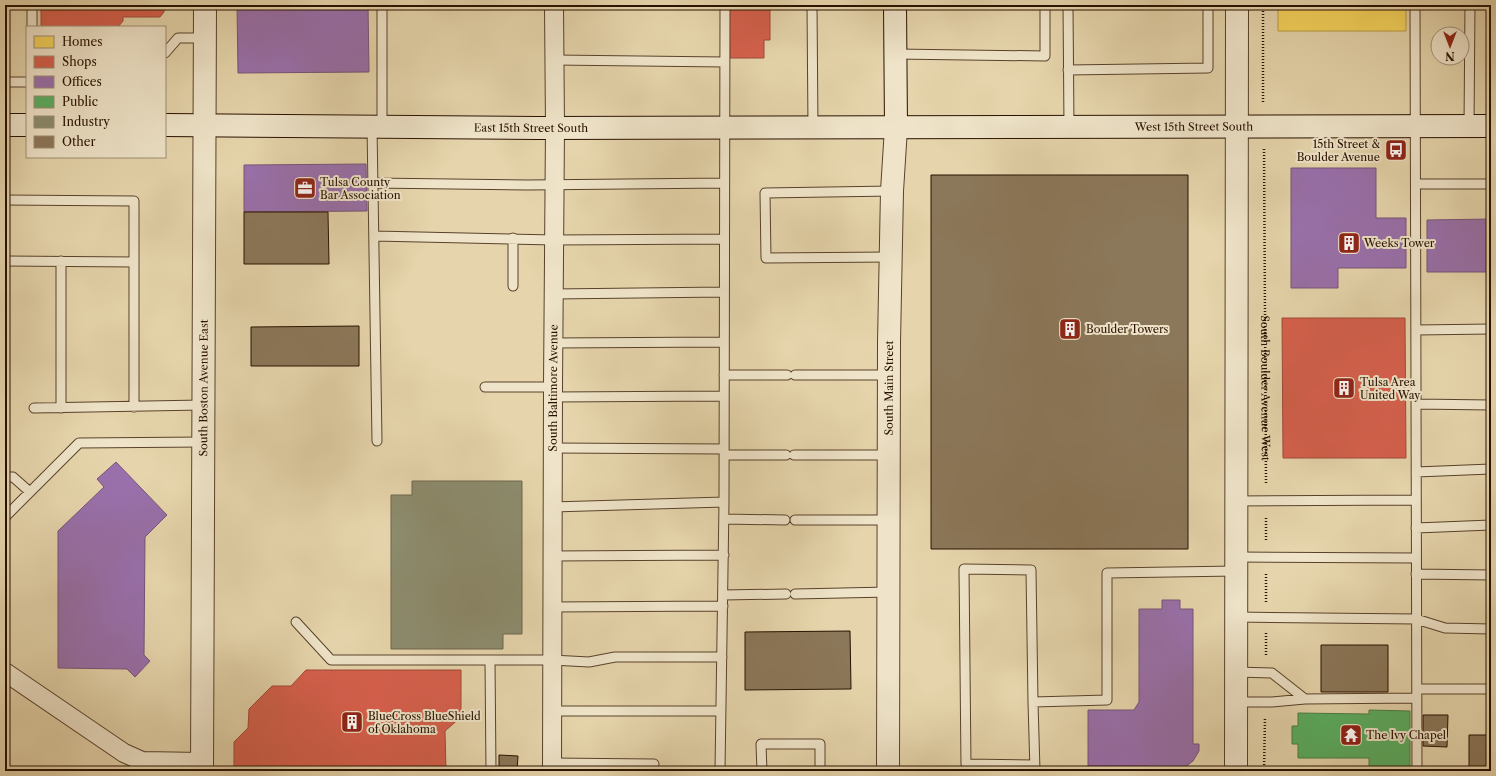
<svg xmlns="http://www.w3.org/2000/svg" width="1496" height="776" font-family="'Libre Caslon Text',serif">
<rect width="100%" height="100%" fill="#e6d5ac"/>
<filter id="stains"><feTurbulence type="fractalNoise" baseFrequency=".005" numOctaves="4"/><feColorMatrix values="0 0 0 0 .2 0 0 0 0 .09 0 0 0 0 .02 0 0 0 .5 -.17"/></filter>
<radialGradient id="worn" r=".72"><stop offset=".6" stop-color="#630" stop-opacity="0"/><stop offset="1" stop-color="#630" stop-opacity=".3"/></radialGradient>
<path fill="#f6d55c" stroke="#b89a40" d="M1278 5H1406V31H1278Z"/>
<path fill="#d6604d" stroke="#a24836" d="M41 5H164V12L160 17H123V21L118 27H41Z
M729 5H770V40H764V58H730Z
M957 216H1034V296H1092V217H1183V419L1094 420V363L957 364Z
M1282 318H1405L1406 458H1283Z
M306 670H461V717L445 731 446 771H234V742L248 728 249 709 272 686H291Z"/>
<path fill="#9970ab" stroke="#775478" d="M237 5H368L369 72 238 73Z
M366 164 367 211 244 212V165Z
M1291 168H1376V218H1406V268H1338V288H1291Z
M1491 219V272H1427V220Z
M116 462 167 515 145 537 144 655 150 661 135 677 127 669 58 668V531L104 487 97 479Z
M1162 600H1180V609H1193V744H1199V751L1193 761 1180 771H1149V766H1088V710H1134L1139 702V609H1162Z"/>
<path fill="#5aae61" stroke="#4b7f44" d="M1369 710 1410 711V771H1369V758H1298V744H1292V726H1298V713L1369 714Z"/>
<path fill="#8c8c6e" stroke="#6e674d" d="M412 481H522V634H503V649H391V495H412Z"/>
<path fill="#8b7759" stroke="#281100" d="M931 175H1188V549H931Z
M244 212H328L329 264H244Z
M359 326V366H251V327Z
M850 631 851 689 745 690V632Z
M1321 645H1388V692H1321Z
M1423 715H1448L1447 747 1423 746Z
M1469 735H1491V771H1469Z
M499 755 518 756 517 771H499Z"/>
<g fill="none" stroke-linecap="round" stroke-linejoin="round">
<g stroke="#58422b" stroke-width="11">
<path id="service" d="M812 5 813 128
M1068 5 1069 127
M1415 5 1417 771
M32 27V5
M165 53 178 38H205
M896 54 1045 56V5
M555 60 724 62
M1068 70 1208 68V5
M5 82H27
M372 126 377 441
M382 126V5
M1469 126 1470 5
M373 183 528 185 724 183
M1416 184H1491
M5 200 134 201V407
M374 236 554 240 724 239
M513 238V286
M890 257 766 258 765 193 892 191
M5 261 134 262
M61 261V408
M553 294 724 292
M1416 330 1491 329
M553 343 724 342
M724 375H787
M795 375H889
M485 387H553
M553 397 724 396
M1416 404 1491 405
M34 408 203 405
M553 448 724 449
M724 455H786
M794 455H889
M1416 472 1491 469
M5 477H13L30 492
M1236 501 1416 500
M552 507 724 502
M5 517 79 443 203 442
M724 519 785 520
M795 520H889
M1416 528 1491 525
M552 556 724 555
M1236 557 1416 558
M1416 574 1491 575
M795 594 889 592
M723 595 786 594
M552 607 723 606
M1236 617 1416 619 1445 628 1491 629
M296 622 331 660H552L589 662 615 657H722
M490 660 491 771
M1236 672 1272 673 1305 699
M1417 689H1491
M1033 702 1031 570 964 569 966 764 1034 765
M1236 702H1272L1305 699 1417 698
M552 711H721
M552 763 654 764
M720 771 724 502 725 5
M762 771 761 744H820V771
M1035 771 1033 702 1107 700V573L1236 571"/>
</g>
<g stroke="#58422b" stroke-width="20">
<g id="minor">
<path d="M5 672 124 753 142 761 202 762"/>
<path id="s2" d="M552 771 553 387 555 128 554 5"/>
</g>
</g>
<g stroke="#58422b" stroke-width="24">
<g id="tertiary">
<path id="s3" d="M202 771 205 5"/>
<path id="s4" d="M888 771 889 343 892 191 896 128"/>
<path d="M1236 771 1237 5"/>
</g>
</g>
<g stroke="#281100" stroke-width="24">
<g id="secondary">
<path d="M895 5 896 128"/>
<path d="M5 125H27"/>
<path id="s5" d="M165 125 537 128 1491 126"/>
</g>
</g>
<g stroke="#281100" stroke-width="2.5" stroke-dasharray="1 2" stroke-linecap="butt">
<path d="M1263 5V104"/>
<path id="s1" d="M1264 149 1266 484"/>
<path d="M1266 540V517"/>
<path d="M1266 602V573"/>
<path d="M1266 633V656"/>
<path d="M1264 771 1265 717"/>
</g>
<use href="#service" stroke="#efe4c9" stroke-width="9"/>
<use href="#minor" stroke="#efe4c9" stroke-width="18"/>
<use href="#tertiary" stroke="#efe4c9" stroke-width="22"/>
<use href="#secondary" stroke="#efe4c9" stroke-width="22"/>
</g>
<defs>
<g id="bus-square" transform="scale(1.15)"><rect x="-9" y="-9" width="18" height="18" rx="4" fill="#8f2418" stroke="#efe4c9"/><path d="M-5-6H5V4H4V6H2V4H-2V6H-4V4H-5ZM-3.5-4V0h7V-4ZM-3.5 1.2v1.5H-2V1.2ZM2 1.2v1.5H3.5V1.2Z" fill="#fff"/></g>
<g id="office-square" transform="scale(1.15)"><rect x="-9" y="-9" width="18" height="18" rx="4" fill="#8f2418" stroke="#efe4c9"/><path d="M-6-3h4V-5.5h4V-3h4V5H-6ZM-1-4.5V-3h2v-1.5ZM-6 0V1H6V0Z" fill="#fff"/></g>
<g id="building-square" transform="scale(1.15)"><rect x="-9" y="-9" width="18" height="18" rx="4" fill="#8f2418" stroke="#efe4c9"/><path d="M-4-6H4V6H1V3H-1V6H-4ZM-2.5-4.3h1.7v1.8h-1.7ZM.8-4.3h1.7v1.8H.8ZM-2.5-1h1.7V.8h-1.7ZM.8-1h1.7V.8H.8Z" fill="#fff"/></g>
<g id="temple-square" transform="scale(1.15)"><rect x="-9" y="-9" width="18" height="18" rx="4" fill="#8f2418" stroke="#efe4c9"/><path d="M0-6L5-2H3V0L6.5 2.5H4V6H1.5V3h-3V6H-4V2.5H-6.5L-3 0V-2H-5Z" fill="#fff"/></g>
</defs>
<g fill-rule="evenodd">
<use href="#bus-square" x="1396" y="150"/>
<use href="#office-square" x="305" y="188"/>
<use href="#building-square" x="1349" y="243"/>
<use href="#building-square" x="1070" y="329"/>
<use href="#building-square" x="1344" y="388"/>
<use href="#building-square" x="352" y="722"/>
<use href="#temple-square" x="1351" y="735"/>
</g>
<g text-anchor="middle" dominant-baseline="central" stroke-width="4" stroke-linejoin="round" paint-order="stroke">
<g font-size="11" fill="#281100" stroke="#efe4c9">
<text stroke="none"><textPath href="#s5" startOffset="366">East 15th Street South</textPath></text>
<text stroke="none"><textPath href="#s5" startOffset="1029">West 15th Street South</textPath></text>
<text stroke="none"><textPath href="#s3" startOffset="383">South Boston Avenue East</textPath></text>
<text stroke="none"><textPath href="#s2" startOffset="383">South Baltimore Avenue</textPath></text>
<text stroke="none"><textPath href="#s4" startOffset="383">South Main Street</textPath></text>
<text stroke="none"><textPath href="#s1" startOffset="239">South Boulder Avenue West</textPath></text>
</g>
<g font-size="11" fill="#281100" stroke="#efe4c9" text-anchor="start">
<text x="1380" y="144" text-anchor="end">15th Street &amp;<tspan x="1380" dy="13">Boulder Avenue</tspan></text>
<text x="320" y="182">Tulsa County<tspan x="320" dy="13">Bar Association</tspan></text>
<text x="1364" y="243">Weeks Tower</text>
<text x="1086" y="329">Boulder Towers</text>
<text x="1360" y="382">Tulsa Area<tspan x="1360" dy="13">United Way</tspan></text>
<text x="368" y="716">BlueCross BlueShield<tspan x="368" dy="13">of Oklahoma</tspan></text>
<text x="1366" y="735">The Ivy Chapel</text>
</g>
</g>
<rect width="1496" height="776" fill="none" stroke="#e6d5ac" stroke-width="20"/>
<rect x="6" y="6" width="1484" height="764" fill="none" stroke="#281100" stroke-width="2"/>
<rect x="10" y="10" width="1476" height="756" fill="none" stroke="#281100"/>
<rect x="26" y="26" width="140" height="132" fill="#efe4c9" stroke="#9f9079"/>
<rect x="34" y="36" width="20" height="12" fill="#f6d55c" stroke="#9f9079"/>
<text x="62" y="46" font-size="12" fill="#281100">Homes</text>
<rect x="34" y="56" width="20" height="12" fill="#d6604d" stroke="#9f9079"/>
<text x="62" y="66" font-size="12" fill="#281100">Shops</text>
<rect x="34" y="76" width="20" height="12" fill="#9970ab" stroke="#9f9079"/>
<text x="62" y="86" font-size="12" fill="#281100">Offices</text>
<rect x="34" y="96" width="20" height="12" fill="#5aae61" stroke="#9f9079"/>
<text x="62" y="106" font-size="12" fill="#281100">Public</text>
<rect x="34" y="116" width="20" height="12" fill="#8c8c6e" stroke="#9f9079"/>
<text x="62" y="126" font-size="12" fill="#281100">Industry</text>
<rect x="34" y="136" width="20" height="12" fill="#8b7759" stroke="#9f9079"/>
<text x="62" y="146" font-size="12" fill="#281100">Other</text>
<g transform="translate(1450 46) rotate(180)"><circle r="19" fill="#efe4c9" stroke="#9f9079"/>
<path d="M0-3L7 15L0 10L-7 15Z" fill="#8f2418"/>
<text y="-6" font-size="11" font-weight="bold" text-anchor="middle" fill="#281100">N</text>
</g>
<rect width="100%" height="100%" filter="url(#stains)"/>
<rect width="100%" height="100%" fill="url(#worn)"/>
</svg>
